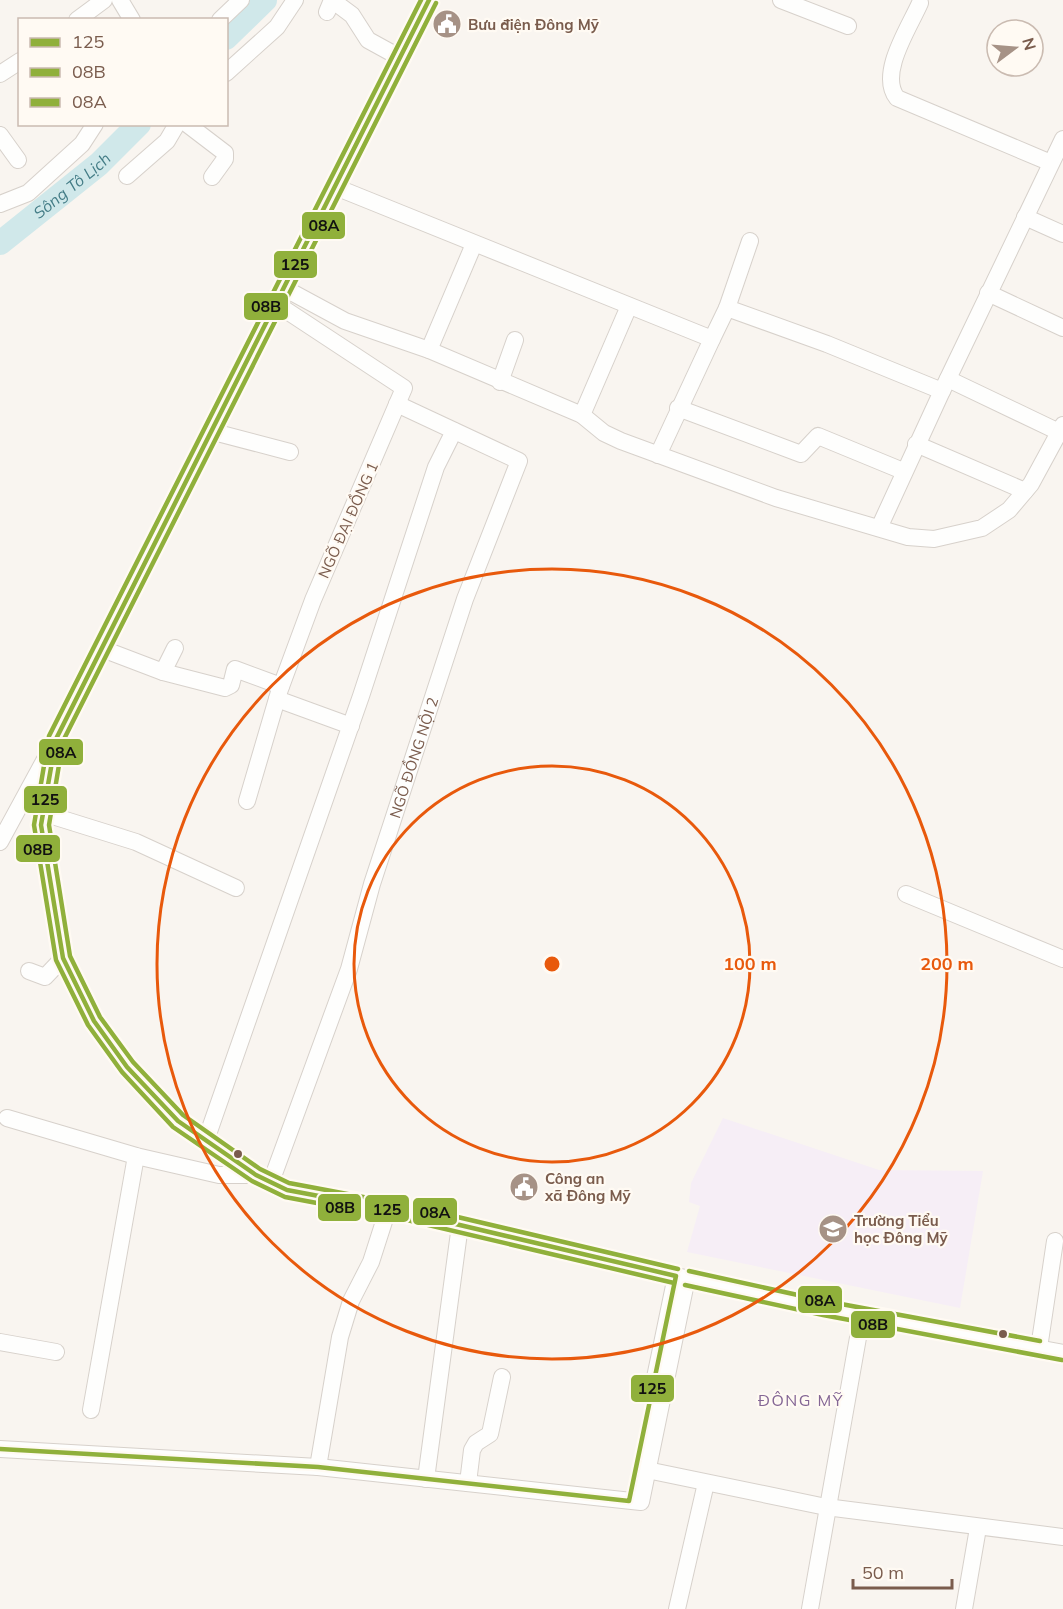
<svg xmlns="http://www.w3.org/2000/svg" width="1063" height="1609" font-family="Mulish,sans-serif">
<rect width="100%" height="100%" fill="#f9f5f0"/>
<path fill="#f6eef6" d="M723 1118 879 1170 983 1171 960 1308 687 1252 700 1206 689 1202 691 1183Z"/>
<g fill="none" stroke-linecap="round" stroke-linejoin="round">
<g stroke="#d0e8ea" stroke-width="24">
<path d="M226 38 265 0"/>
<path id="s1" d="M0 243 99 164 139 124"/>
</g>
<g stroke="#d7d1cb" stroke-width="18">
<g id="minor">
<path d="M120 0 132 20"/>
<path d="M429 0 282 287 345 321 429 350 582 415 604 433 621 441 776 498 908 537 934 539 982 528 1009 510 1031 484 1063 425"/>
<path d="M781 0 848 26"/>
<path d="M920 3C909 28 878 74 897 98L1051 163"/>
<path d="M327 12 332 0 352 15 368 40 399 57"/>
<path d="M77 20 104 0"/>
<path d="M220 20 241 0"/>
<path d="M226 73 277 27 295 0"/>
<path d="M0 74 20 61"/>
<path d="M187 124 225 153V159L212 177"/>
<path d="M0 135 18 160"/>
<path d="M127 176 167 141 177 124"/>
<path d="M333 186 712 339 727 308 827 344 942 391 879 528"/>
<path d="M0 204 28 193 82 144 95 124"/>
<path d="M1025 217 1063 234"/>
<path d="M988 293 1063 328"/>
<path d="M727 308 750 241"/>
<path d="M429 350 474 244"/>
<path d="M948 379 1059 432"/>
<path d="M500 382 515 340"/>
<path d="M942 391 1063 139"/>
<path d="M678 408 801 454 818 436 903 471"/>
<path d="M582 415 629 306"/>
<path d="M210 431 290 452"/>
<path d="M916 444 1025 491"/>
<path d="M658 455 712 339"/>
<path d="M100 648 163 672 175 648"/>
<path d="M163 672 225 688 231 685 235 669 281 686"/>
<path d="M277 699 351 726"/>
<path d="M56 739 41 825 63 958 94 1021 127 1067 178 1121 256 1175 287 1190 409 1213 676 1276 824 1308 1063 1353"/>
<path d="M43 813 136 842 236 888"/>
<path d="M0 842 56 739 275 303 404 388 313 600 279 692 247 801"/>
<path d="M906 894 1063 959"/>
<path d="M29 971 45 977 63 958"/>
<path d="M7 1118 136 1156 219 1175H256"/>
<path d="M206 1140 361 696 436 467 454 431"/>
<path id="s2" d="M271 1182 349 969 372 884 465 599 519 461 397 404"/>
<path d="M0 1342 56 1352"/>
<path d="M1039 1348 1055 1241"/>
<path d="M653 1387 676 1276"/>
<path d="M91 1410 136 1156"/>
<path d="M0 1449 318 1467 641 1502 687 1278"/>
<path d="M318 1467 340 1337 351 1301 371 1262 388 1209"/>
<path d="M647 1470 826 1507 1063 1537"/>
<path d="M426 1479 460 1225"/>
<path d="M468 1483 472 1450 476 1443 490 1434 502 1377"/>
<path d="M677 1609 706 1483"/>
<path d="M810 1609 862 1315"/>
<path d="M964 1609 978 1528"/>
</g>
</g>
<use href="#minor" stroke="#fefefd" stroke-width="16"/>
<g stroke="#fffaf3" stroke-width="9">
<path id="bus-1" d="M429 0 56 739 41 825 63 958 94 1021 127 1067 178 1121 256 1175 287 1190 409 1213 676 1276
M0 1449 318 1467 629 1501
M629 1501 676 1276"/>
</g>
<g stroke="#fffaf3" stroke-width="9">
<path id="bus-2" d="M421 0 49 736 34 825 56 960 88 1025 122 1072 173 1127 252 1181 285 1197 407 1220 674 1283
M685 1285 823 1315 1062 1360"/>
</g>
<g stroke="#fffaf3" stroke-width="9">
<path id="bus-3" d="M436 3 63 741 49 825 70 956 100 1017 133 1062 183 1115 260 1169 289 1183 411 1206 678 1269
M689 1271 825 1301 1040 1341"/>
</g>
<use href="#bus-1" stroke="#90b03b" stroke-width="4.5"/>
<use href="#bus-2" stroke="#90b03b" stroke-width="4.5"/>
<use href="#bus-3" stroke="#90b03b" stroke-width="4.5"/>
</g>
<g fill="none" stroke="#e8590c" stroke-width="3">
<circle cx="552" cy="964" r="198"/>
<circle cx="552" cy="964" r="395"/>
</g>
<defs>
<g id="civic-disc" transform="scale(1.5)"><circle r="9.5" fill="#a69286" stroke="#fffaf3"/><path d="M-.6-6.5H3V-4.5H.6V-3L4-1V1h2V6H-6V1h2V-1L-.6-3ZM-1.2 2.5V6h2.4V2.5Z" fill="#fff"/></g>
<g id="school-disc" transform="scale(1.5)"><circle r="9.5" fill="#a69286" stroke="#fffaf3"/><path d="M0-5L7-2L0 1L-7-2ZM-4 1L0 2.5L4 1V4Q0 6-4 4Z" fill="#fff"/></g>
</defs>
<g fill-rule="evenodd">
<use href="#civic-disc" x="447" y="24"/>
<use href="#civic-disc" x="524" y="1187"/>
<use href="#school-disc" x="833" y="1229"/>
</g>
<g fill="#7a5c4d" stroke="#fffaf3" stroke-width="2">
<circle cx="238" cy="1154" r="5"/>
<circle cx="1003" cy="1334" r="5"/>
</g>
<g text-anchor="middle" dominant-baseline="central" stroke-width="4.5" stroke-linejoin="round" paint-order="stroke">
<g font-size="15" font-weight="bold" fill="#7a5c4d" stroke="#fffaf3" text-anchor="start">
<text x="468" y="24">Bưu điện Đông Mỹ</text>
<text x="545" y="1178">Công an<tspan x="545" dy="17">xã Đông Mỹ</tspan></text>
<text x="854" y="1220">Trường Tiểu<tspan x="854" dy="17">học Đông Mỹ</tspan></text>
</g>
<g font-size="15" fill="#7a5c4d" stroke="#fffaf3">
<text transform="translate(348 520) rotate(-66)">NGÕ ĐẠI ĐỒNG 1</text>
<text stroke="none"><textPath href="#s2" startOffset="448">NGÕ ĐỒNG NỘI 2</textPath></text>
</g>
<g font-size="16" font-style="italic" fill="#437c86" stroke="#fffaf3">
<text stroke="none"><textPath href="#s1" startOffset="92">Sông Tô Lịch</textPath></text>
</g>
<g font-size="16" letter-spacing="1.5" fill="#846695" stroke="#fffaf3">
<text x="801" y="1400">ĐÔNG MỸ</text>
</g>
</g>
<circle cx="552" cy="964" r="9" fill="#e8590c" stroke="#fffaf3" stroke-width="3"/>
<g font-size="18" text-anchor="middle" font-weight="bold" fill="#e8590c" stroke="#fffaf3" stroke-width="4.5" stroke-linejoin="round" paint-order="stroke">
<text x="750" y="970">100 m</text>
<text x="947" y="970">200 m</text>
</g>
<g stroke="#fffaf3" stroke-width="2">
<rect x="301" y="211" width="45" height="29" rx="6" fill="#90b03b"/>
<rect x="273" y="250" width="45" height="29" rx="6" fill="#90b03b"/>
<rect x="243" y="292" width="46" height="29" rx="6" fill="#90b03b"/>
<rect x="38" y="738" width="46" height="28" rx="6" fill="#90b03b"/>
<rect x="23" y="785" width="45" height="29" rx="6" fill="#90b03b"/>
<rect x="15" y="834" width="46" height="29" rx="6" fill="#90b03b"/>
<rect x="317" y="1193" width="45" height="29" rx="6" fill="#90b03b"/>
<rect x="364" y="1194" width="46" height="29" rx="6" fill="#90b03b"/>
<rect x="412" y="1197" width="46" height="29" rx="6" fill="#90b03b"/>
<rect x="797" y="1285" width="46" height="29" rx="6" fill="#90b03b"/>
<rect x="850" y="1310" width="46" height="29" rx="6" fill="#90b03b"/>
<rect x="630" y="1374" width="45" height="29" rx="6" fill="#90b03b"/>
</g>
<g font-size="16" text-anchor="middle" font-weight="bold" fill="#111">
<text x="324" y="231">08A</text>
<text x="295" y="270">125</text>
<text x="266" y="312">08B</text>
<text x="61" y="758">08A</text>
<text x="45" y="805">125</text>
<text x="38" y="855">08B</text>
<text x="340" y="1213">08B</text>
<text x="387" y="1215">125</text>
<text x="435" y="1218">08A</text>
<text x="820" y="1306">08A</text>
<text x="873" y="1330">08B</text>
<text x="652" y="1394">125</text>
</g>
<rect x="18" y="18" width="210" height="108" fill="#fffaf3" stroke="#cabbb1" stroke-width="1.5"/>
<rect x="30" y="38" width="30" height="9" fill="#90b03b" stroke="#cabbb1" stroke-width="1.5"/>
<text x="72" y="48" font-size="18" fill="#7a5c4d">125</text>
<rect x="30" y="68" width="30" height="9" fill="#90b03b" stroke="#cabbb1" stroke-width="1.5"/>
<text x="72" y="78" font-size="18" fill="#7a5c4d">08B</text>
<rect x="30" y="98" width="30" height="9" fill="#90b03b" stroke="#cabbb1" stroke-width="1.5"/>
<text x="72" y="108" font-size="18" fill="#7a5c4d">08A</text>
<g transform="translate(1015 48) rotate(74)"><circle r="28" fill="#fffaf3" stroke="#cabbb1" stroke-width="1.5"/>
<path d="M0-4.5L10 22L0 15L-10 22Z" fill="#a69286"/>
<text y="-9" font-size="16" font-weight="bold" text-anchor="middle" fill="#7a5c4d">N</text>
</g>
<path d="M853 1579v9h99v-9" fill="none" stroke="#7a5c4d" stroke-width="3"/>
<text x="862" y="1579" font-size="18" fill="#7a5c4d" stroke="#fffaf3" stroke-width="4.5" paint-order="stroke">50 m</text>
</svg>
